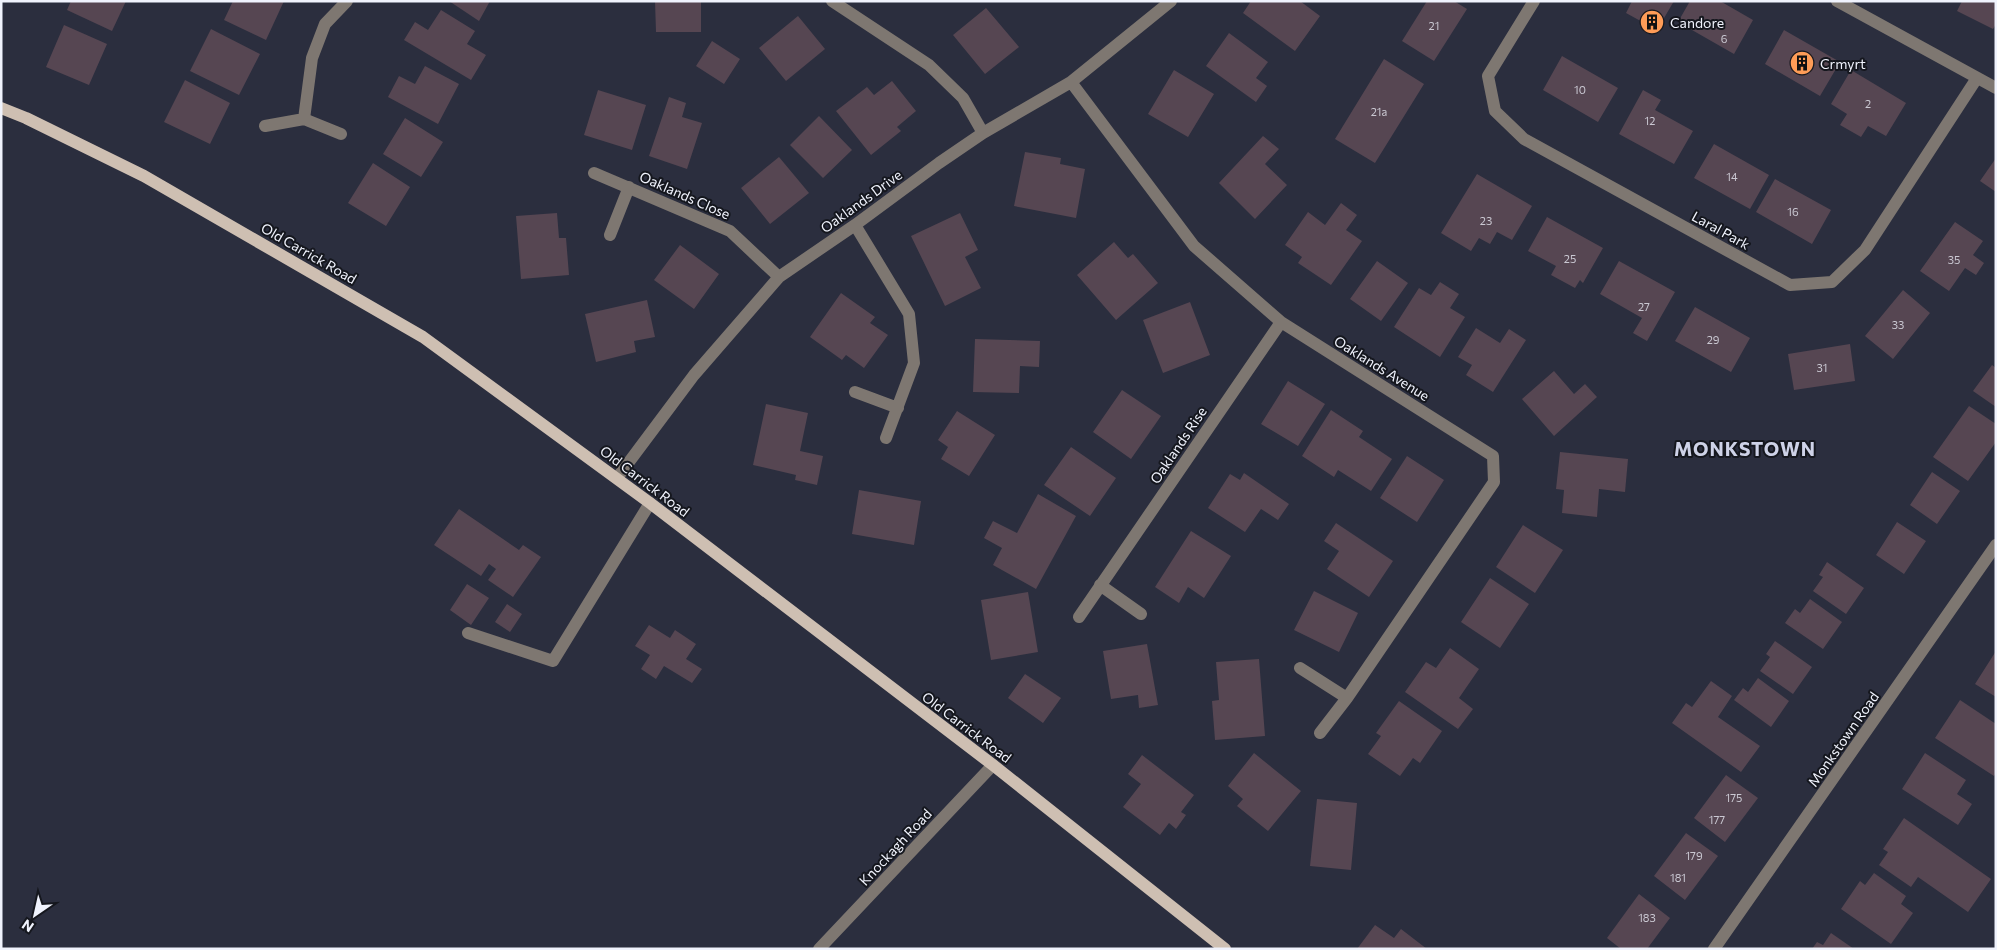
<svg xmlns="http://www.w3.org/2000/svg" width="1997" height="950" font-family="Commissioner,sans-serif">
<rect width="100%" height="100%" fill="#2b2e3e"/>
<path fill="#564652" d="M71 1H126L112 31 67 10Z
M233 1H284L266 40 224 20Z
M449 1H490L479 21Z
M655 1H701V32H656Z
M1251 1H1300L1320 16 1295 51 1243 13Z
M1427 1H1454L1467 9 1434 61 1402 41Z
M1632 1H1674L1657 30 1626 13Z
M1690 1H1720L1753 20 1734 54 1678 22Z
M1962 1H1996V24L1993 29 1957 11Z
M986 8 1019 47 985 74 953 35Z
M441 10 475 31 467 44 486 55 471 80 404 40 415 22 428 30Z
M798 16 825 49 786 81 759 48Z
M64 25 107 44 89 85 46 67Z
M211 29 260 54 239 95 190 71Z
M1784 30 1840 62 1820 96 1765 64Z
M1229 33 1268 62 1256 78 1267 86 1256 102 1206 66Z
M712 41 740 59 724 84 696 66Z
M1562 56 1618 88 1598 122 1543 90Z
M1384 59 1424 84 1375 163 1335 139Z
M425 66 459 84 438 124 388 97 399 76 415 84Z
M1174 70 1214 94 1188 137 1148 114Z
M1851 70 1906 103 1886 136 1868 126 1861 137 1840 125 1847 114 1831 104Z
M185 80 230 103 210 144 164 122Z
M892 81 916 111 897 127 901 131 871 155 836 111 867 87 874 95Z
M598 90 646 105 632 150 584 135Z
M1643 90 1661 100 1655 110 1693 131 1674 164 1619 134Z
M669 97 686 103 682 117 702 123 687 169 649 156Z
M819 116 852 150 823 178 790 145Z
M405 118 443 142 421 177 383 154Z
M1263 136 1279 149 1265 164 1287 185 1255 219 1219 183Z
M1714 144 1769 175 1750 209 1694 178Z
M1025 152 1061 158 1060 164 1085 169 1076 218 1014 206Z
M779 157 809 193 770 224 741 188Z
M1996 158V192L1980 181Z
M373 163 410 187 386 226 348 203Z
M1477 174 1532 206 1512 240 1497 232 1490 244 1479 238 1471 251 1441 233Z
M1775 179 1831 210 1812 244 1756 212Z
M1341 203 1357 215 1346 230 1362 241 1331 285 1298 263 1302 257 1285 245 1308 212 1325 225Z
M557 213 559 238H566L569 275 521 279 516 216Z
M960 213 978 250 965 257 981 288 945 306 911 236Z
M1547 217 1603 248 1583 283 1580 280 1575 288 1551 275 1556 266 1528 251Z
M1955 222 1983 241 1973 255 1984 263 1976 275 1965 268 1949 291 1920 271Z
M1114 242 1128 258 1133 254 1158 283 1116 320 1077 275Z
M680 245 719 274 694 309 654 280Z
M1377 261 1408 283 1381 321 1350 299Z
M1619 261 1675 292 1647 341 1633 333 1642 318 1600 294Z
M1440 282 1459 294 1450 308 1465 317 1440 357 1394 327 1419 288 1431 295Z
M1903 290 1930 313 1893 359 1865 336Z
M841 293 875 317 870 323 888 335 864 368 846 355 842 360 810 337Z
M647 300 655 337 634 341 636 352 596 362 585 314Z
M1190 302 1210 355 1163 373 1143 320Z
M1695 307 1750 338 1731 372 1675 341Z
M1476 328 1500 343 1509 329 1526 340 1493 392 1466 375 1472 365 1458 357Z
M975 339 1040 341 1039 367 1020 366 1019 393 973 392Z
M1850 344 1855 381 1794 390 1788 354Z
M1992 365 1996 368V407L1973 391Z
M1554 371 1574 394 1585 384 1597 397 1554 436 1522 399Z
M1288 381 1325 404 1298 446 1261 424Z
M1122 390 1161 416 1131 459 1093 432Z
M766 404 808 413 800 451 823 456 817 485 795 480 796 475 753 465Z
M1969 406 1996 424V442L1968 481 1933 457Z
M1331 410 1363 431 1359 437 1392 459 1371 491 1338 470 1334 477 1302 456Z
M957 411 995 435 969 476 941 459 948 447 938 440Z
M1071 447 1116 478 1090 516 1044 485Z
M1560 452 1628 459 1625 492 1599 489 1597 517 1562 513 1564 490 1556 489Z
M1407 456 1444 480 1417 522 1380 498Z
M1932 472 1960 491 1937 524 1910 505Z
M1244 473 1289 504 1278 520 1261 509 1245 532 1208 508 1230 474 1240 480Z
M859 490 921 501 914 545 852 534Z
M1038 494 1076 516 1036 589 993 565 1002 548 984 538 993 521 1017 533Z
M459 509 519 550 523 545 541 557 513 597 488 580 496 569 489 564 481 576 434 545Z
M1897 522 1926 541 1904 574 1876 555Z
M1336 523 1393 561 1369 597 1327 569 1339 551 1324 541Z
M1523 525 1563 550 1535 593 1496 567Z
M1191 531 1231 556 1204 598 1188 587 1179 603 1155 587Z
M1827 562 1864 588 1846 614 1813 591 1823 577 1819 575Z
M1490 578 1529 604 1500 648 1461 622Z
M467 584 489 598 471 625 450 610Z
M1314 591 1358 613 1339 652 1294 630Z
M1028 592 1038 652 991 660 981 600Z
M1810 599 1842 622 1823 649 1785 623 1795 609 1800 613Z
M507 604 522 614 510 632 495 622Z
M649 625 670 638 675 630 696 644 686 659 702 669 692 683 664 666 656 679 641 669 650 655 635 646Z
M1775 641 1812 667 1793 694 1760 671 1770 657 1766 654Z
M1147 644 1158 705 1139 708 1138 695 1111 699 1103 651Z
M1450 648 1479 669 1459 698 1473 709 1458 729 1405 692 1426 662 1436 668Z
M1996 651V697L1975 684Z
M1259 659 1265 736 1215 740 1212 701 1219 700 1216 662Z
M1025 674 1061 698 1043 723 1008 698Z
M1758 678 1789 701 1771 727 1734 700 1743 688 1748 692Z
M1711 681 1732 696 1718 717 1760 746 1741 772 1672 723 1686 703 1692 707Z
M1960 700 1996 724V773L1994 776 1935 738Z
M1399 701 1442 731 1420 763 1413 758 1400 776 1368 754 1381 736 1376 733Z
M1254 753 1301 791 1268 831 1237 806 1243 799 1228 786Z
M1925 753 1966 780 1957 794 1972 804 1958 825 1902 789Z
M1142 755 1194 795 1181 812 1186 815 1176 829 1169 823 1160 835 1123 807 1141 784 1128 774Z
M1726 775 1758 798 1725 842 1694 818Z
M1317 799 1357 803 1351 870 1310 866Z
M1904 818 1991 879 1968 912 1918 877 1911 887 1879 865 1888 852 1883 849Z
M1686 833 1718 856 1685 900 1654 876Z
M1874 873 1906 896 1901 904 1913 913 1891 944 1841 909 1860 881 1865 885Z
M1639 894 1670 918 1647 949H1621L1607 938Z
M1375 925 1394 938 1401 929 1427 949H1357Z
M1831 933 1854 949H1812L1817 942 1823 945Z"/>
<g fill="none" stroke-linecap="round" stroke-linejoin="round">
<path stroke="#7e7771" stroke-width="12" d="M832 1 929 65 963 98 983 133
M1534 1 1488 76 1495 111 1524 139 1790 285 1832 282 1865 250 1977 78
M1837 1 1996 88
M1071 82 1194 246 1281 322 1493 456 1494 482 1347 698 1320 733
M304 119 312 58 325 24 347 1
M265 126 304 119 341 134
M594 173 730 231 779 277
M855 225 909 314 914 363 886 438
M610 235 629 187
M855 392 898 408
M617 478 694 375 779 277 855 225 939 163 983 133 1071 82 1171 1
M1100 585 1141 614
M1079 617 1281 322
M468 633 553 661 650 503
M1300 668 1347 698
M819 949 993 765
M1714 949 1996 545"/>
<path stroke="#cebfb2" stroke-width="12" d="M1 108 26 118 144 176 423 337 650 503 993 765 1225 949"/>
</g>
<defs>
<g id="building-disc" transform="scale(1.25)"><circle r="9.5" fill="#fe9c57" stroke="#15171e"/><path d="M-4-6H4V6H1V3H-1V6H-4ZM-2.5-4.3h1.7v1.8h-1.7ZM.8-4.3h1.7v1.8H.8ZM-2.5-1h1.7V.8h-1.7ZM.8-1h1.7V.8H.8Z" fill="#111"/></g>
</defs>
<g fill-rule="evenodd">
<use href="#building-disc" x="1652" y="22"/>
<use href="#building-disc" x="1802" y="63"/>
</g>
<g text-anchor="middle" dominant-baseline="central" stroke-width="4" stroke-linejoin="round" paint-order="stroke">
<g font-size="11" fill="#cac8d2">
<text x="1434" y="25">21</text>
<text x="1724" y="38">6</text>
<text x="1580" y="89">10</text>
<text x="1868" y="103">2</text>
<text x="1379" y="111">21a</text>
<text x="1650" y="120">12</text>
<text x="1732" y="176">14</text>
<text x="1793" y="211">16</text>
<text x="1486" y="220">23</text>
<text x="1570" y="258">25</text>
<text x="1954" y="259">35</text>
<text x="1644" y="306">27</text>
<text x="1898" y="324">33</text>
<text x="1713" y="339">29</text>
<text x="1822" y="367">31</text>
<text x="1734" y="797">175</text>
<text x="1717" y="819">177</text>
<text x="1694" y="855">179</text>
<text x="1678" y="877">181</text>
<text x="1647" y="917">183</text>
</g>
<g font-size="14" fill="#f0f3fd" stroke="#15171e" text-anchor="start">
<text x="1670" y="22">Candore</text>
<text x="1820" y="63">Crmyrt</text>
</g>
<g font-size="14" fill="#f0f3fd" stroke="#15171e">
<text transform="translate(685 195) rotate(24)">Oaklands Close</text>
<text transform="translate(861 201) rotate(-36)">Oaklands Drive</text>
<text transform="translate(1721 230) rotate(29)">Laral Park</text>
<text transform="translate(309 253) rotate(30)">Old Carrick Road</text>
<text transform="translate(1382 368) rotate(32)">Oaklands Avenue</text>
<text transform="translate(1178 445) rotate(-56)">Oaklands Rise</text>
<text transform="translate(645 481) rotate(37)">Old Carrick Road</text>
<text transform="translate(967 727) rotate(37)">Old Carrick Road</text>
<text transform="translate(1843 739) rotate(-55)">Monkstown Road</text>
<text transform="translate(895 847) rotate(-47)">Knockagh Road</text>
</g>
<g font-size="19" font-weight="bold" letter-spacing="1" fill="#ced2e7" stroke="#15171e">
<text x="1745" y="448">MONKSTOWN</text>
</g>
</g>
<rect width="1997" height="950" fill="none" stroke="#f0f3fd" stroke-width="5"/>
<g transform="translate(35 915) rotate(214)" stroke="#15171e" stroke-width="4" paint-order="stroke">
<path d="M0-4L9 19L0 12L-9 19Z" fill="#f0f3fd"/>
<text y="-8" font-size="14" font-weight="bold" text-anchor="middle" fill="#f0f3fd">N</text>
</g>
</svg>
